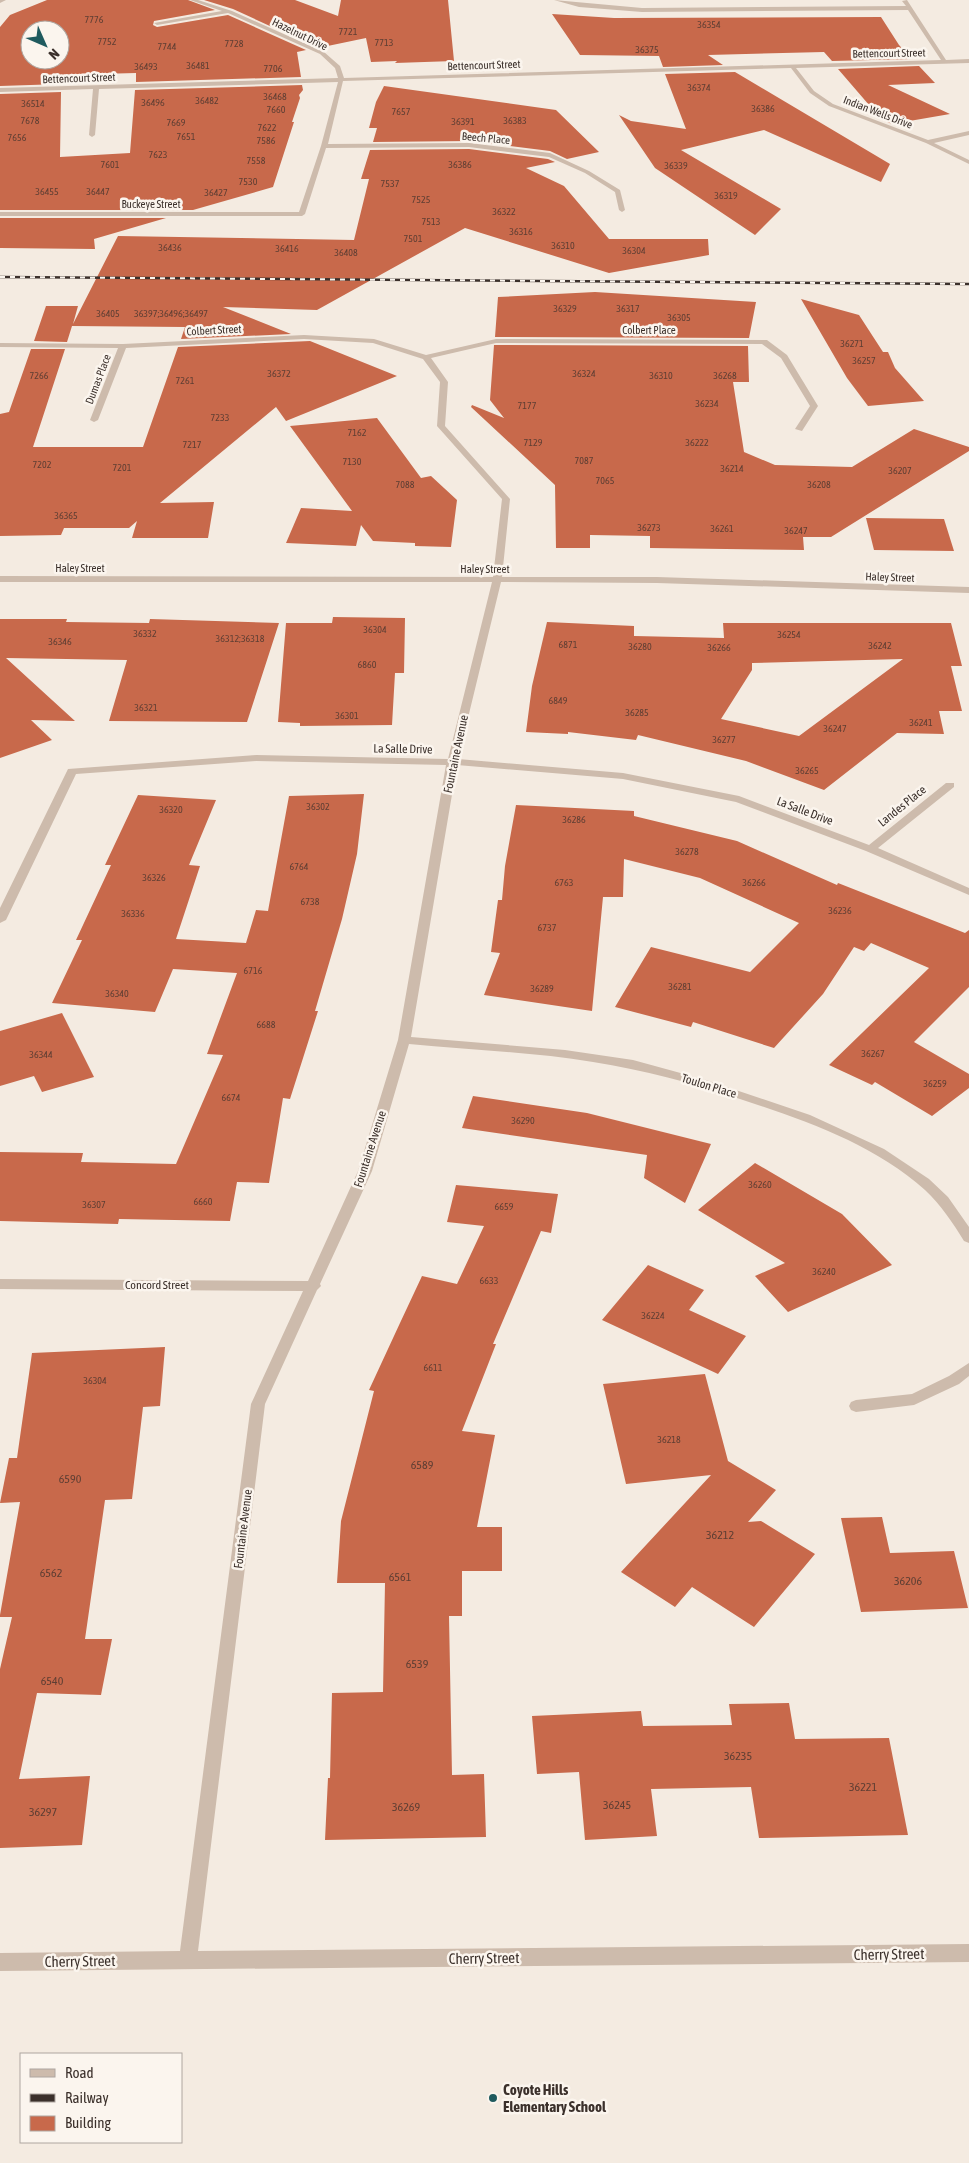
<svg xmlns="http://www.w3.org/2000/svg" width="969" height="2163" font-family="'Asap Condensed',sans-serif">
<rect width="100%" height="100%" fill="#f4ebe1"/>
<path fill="#c8694b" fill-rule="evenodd" d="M47 0H188L215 10 154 21 153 25 157 27 228 15 306 50 297 52 301 77 136 82V73L61 75V84L0 86V27L10 15ZM30 30H60V60H30Z
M204 0H295L338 16 341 0H448L454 61 395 63 397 61 371 62 366 38 318 48 233 9Z
M552 14 614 18 881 17 899 45 912 59 832 61 824 52 708 55 723 65 663 67 659 56 580 55Z
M919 66 935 83 888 85 950 114 892 124 882 120 838 69Z
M735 72 890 164 881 182 764 130 681 150 781 209 755 235 655 168 619 115 631 121 686 129 665 74Z
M302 85 303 90 299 95 300 98 292 122H294L273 187 193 210H0V94L61 92 60 157 130 153 135 90Z
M384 86 556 110 599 152 567 159 550 151 469 141 373 142 377 128H369L376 102Z
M469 149 548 159 555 162 526 168 564 186 609 239H708L709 255 609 273 465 228 317 310 223 307 291 334 181 339 185 327 72 326 67 342 34 341 46 306H78L73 324 118 236 354 240 369 179H361L370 150Z
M0 218H166L94 239 95 249 0 248Z
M595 292 756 302 749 338 495 337 498 297Z
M801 299 859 315 883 352H888L895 368 924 401 868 406 847 378Z
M310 341 397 376 286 421 276 407 160 503 214 502 208 538H132L137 521 129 528H64L61 535 0 536V414L9 412 31 349H65L33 447H143L178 347Z
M494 345 748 346 749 382H733L744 452 775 465 852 467 914 429 969 447V451L831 537H803L804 550 650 548V536L590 535V548H556L555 485 471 407 472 405 504 418 490 400Z
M377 418 421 478 431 476 457 500 451 547 415 546V543L373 541 361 525 356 546 286 543 301 508 352 511 290 426Z
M866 518 944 519 954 551 874 550Z
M333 617 405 618 404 673H395L392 725 300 726V723L278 722 286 623H332Z
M0 619H67L66 622 149 623 150 619 279 623 247 722 109 721 127 660 6 658 75 721 31 720 52 740 0 758Z
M547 622 634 626V636L724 638 723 623H951L962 666H951L962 711H939L944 734 897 733 824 790 746 761 638 735 636 740 568 732V734L526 732 532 686ZM903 659 799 736 721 719 752 670V663Z
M364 794 357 854 342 919 315 1011H318L290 1099 283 1098 269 1183 237 1182 230 1221 119 1219 118 1224 0 1221V1152L83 1153 81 1162 176 1164 223 1055 207 1054 237 973 173 969 155 1012 52 1003 82 940H76L111 865H105L138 795 216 800 189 865 200 866 176 939 246 943 256 910 268 911 289 796Z
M516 805 634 811V816L737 841 837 885 838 883 965 933 969 930V987L914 1042 969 1074V1088L932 1116 875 1082 872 1085 829 1065 929 968 871 943 864 951 854 947 823 994 774 1048 693 1022 691 1027 615 1007 651 947 750 972 799 923 700 878 624 859 623 897H603L592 1011 484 995 500 953 491 952 498 900H502L505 866Z
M62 1013 94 1077 42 1092 34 1076 0 1086V1031Z
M473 1096 587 1113 711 1144 685 1203 644 1178 647 1155 462 1128Z
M755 1163 842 1214 892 1265 788 1312 755 1276 785 1263 698 1210Z
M456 1185 558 1194 551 1233 541 1231 493 1344H496L462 1431 495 1435 477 1527H502V1571H462V1616H449L452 1775 484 1774 486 1837 325 1840 328 1778H330L332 1693 383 1692 385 1583H337L341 1521 374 1391 369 1390 400 1323 422 1276 457 1284 484 1226 447 1222Z
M648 1265 704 1290 689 1310 746 1336 718 1374 602 1320Z
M165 1347 160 1406 143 1407 132 1499 105 1500 85 1639H112L101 1695 37 1693 19 1779 90 1776 82 1845 0 1848V1669L12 1617H0V1615L20 1502 0 1503 9 1458H17L32 1353Z
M705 1374 728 1461 776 1490 748 1522 761 1521 815 1554 754 1627 692 1587 675 1607 621 1572 711 1475 626 1484 603 1384Z
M882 1517 890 1553 954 1551 968 1608 861 1612 841 1518Z
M789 1703 795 1739 889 1738 908 1835 759 1838 751 1787 651 1789 657 1836 585 1840 579 1772 537 1774 532 1716 641 1711 643 1726 732 1725 729 1704Z"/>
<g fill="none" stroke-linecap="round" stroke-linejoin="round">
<path fill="#cdbbac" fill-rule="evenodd" d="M0 0H6L0 3Z
M190 0H198L232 11 324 52 340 66 344 78 941 60 908 10 642 12 579 7 554 0 642 8 906 6 902 1 907 0 946 60 969 59V63L796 68 814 91 833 104 928 140 969 131V135L934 143 969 160V164L926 143 829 106 810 93 791 68 343 81 328 144 469 143 550 153 589 171 620 190 625 210 622 212 619 210 615 192 585 173 549 157 469 147 326 148 305 214 302 216H0V212H299L321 146 338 82 99 89 95 135 92 137 89 135 93 89 0 92V88L338 78 335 68 320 54 228 13 157 25 154 23 222 11Z
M304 335 374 339 426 355 496 339 767 340 787 355 818 406 802 431 795 429 810 406 781 358 762 344 496 343 431 358 448 382 445 426 510 499 502 577H657L969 587V593L657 583 501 582 458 759 623 773 739 796 869 845 946 783H954V787L878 848 969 888V895L866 851 736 802 623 779 457 765 411 1037 565 1050 633 1060 706 1080 810 1115 884 1149 929 1179 948 1197 969 1227V1243L964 1241C953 1223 941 1205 925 1190 874 1144 804 1120 740 1099 692 1083 644 1070 593 1062 532 1052 470 1050 409 1044L372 1171 320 1284 321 1286 317 1290 265 1404 198 1951 969 1944V1962L0 1971V1953L180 1951 251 1404 303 1291 0 1289V1279L308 1281 358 1171 398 1040 446 765 256 761 76 774 6 920 0 923V908L68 769 256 755 448 759 492 582H0V576L493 577 502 499 437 426 440 382 423 359 373 343 304 339 126 348 98 420 94 422 90 420 118 348 0 347V343L123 344Z
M969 1363V1376L959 1384 914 1405 856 1412 851 1410 849 1406 851 1402 856 1400 912 1394 949 1376Z"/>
<g stroke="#3b302b" stroke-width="2.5">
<path id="rail" d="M0 277 969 284"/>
</g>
<use href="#rail" stroke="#fbf5ee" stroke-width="2" stroke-dasharray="5" stroke-linecap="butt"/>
</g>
<circle fill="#1f5a5e" stroke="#fbf5ee" stroke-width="2" cx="493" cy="2098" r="5"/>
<g text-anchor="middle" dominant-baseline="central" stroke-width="5" stroke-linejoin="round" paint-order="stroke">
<g font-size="10" fill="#5e3e33">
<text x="94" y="19">7776</text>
<text x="709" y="24">36354</text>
<text x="348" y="31">7721</text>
<text x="107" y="41">7752</text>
<text x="384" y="42">7713</text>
<text x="234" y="43">7728</text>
<text x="167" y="46">7744</text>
<text x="647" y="49">36375</text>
<text x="198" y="65">36481</text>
<text x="146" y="66">36493</text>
<text x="273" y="68">7706</text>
<text x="699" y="87">36374</text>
<text x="275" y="96">36468</text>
<text x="207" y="100">36482</text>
<text x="153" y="102">36496</text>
<text x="33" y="103">36514</text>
<text x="763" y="108">36386</text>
<text x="276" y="109">7660</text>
<text x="401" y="111">7657</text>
<text x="30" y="120">7678</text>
<text x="515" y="120">36383</text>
<text x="463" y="121">36391</text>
<text x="176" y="122">7669</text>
<text x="267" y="127">7622</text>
<text x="186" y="136">7651</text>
<text x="17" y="137">7656</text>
<text x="266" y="140">7586</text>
<text x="158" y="154">7623</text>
<text x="256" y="160">7558</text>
<text x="110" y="164">7601</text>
<text x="460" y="164">36386</text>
<text x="676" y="165">36339</text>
<text x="248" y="181">7530</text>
<text x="390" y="183">7537</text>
<text x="47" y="191">36455</text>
<text x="98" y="191">36447</text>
<text x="216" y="192">36427</text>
<text x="726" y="195">36319</text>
<text x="421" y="199">7525</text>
<text x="504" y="211">36322</text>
<text x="431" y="221">7513</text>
<text x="521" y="231">36316</text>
<text x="413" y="238">7501</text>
<text x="563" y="245">36310</text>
<text x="170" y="247">36436</text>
<text x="287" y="248">36416</text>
<text x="634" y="250">36304</text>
<text x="346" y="252">36408</text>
<text x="565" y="308">36329</text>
<text x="628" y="308">36317</text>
<text x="108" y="313">36405</text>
<text x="171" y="313">36397;36496;36497</text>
<text x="679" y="317">36305</text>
<text x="852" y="343">36271</text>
<text x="864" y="360">36257</text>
<text x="279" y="373">36372</text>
<text x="584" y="373">36324</text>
<text x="39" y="375">7266</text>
<text x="661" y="375">36310</text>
<text x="725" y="375">36268</text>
<text x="185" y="380">7261</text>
<text x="707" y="403">36234</text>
<text x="527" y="405">7177</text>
<text x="220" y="417">7233</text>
<text x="357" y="432">7162</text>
<text x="533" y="442">7129</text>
<text x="697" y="442">36222</text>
<text x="192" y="444">7217</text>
<text x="584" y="460">7087</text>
<text x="352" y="461">7130</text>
<text x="42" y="464">7202</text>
<text x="122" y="467">7201</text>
<text x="732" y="468">36214</text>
<text x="900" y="470">36207</text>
<text x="605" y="480">7065</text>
<text x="405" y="484">7088</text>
<text x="819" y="484">36208</text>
<text x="66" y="515">36365</text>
<text x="649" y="527">36273</text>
<text x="722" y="528">36261</text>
<text x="796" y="530">36247</text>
<text x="375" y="629">36304</text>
<text x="145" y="633">36332</text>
<text x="789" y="634">36254</text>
<text x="240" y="638">36312;36318</text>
<text x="60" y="641">36346</text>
<text x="568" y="644">6871</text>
<text x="880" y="645">36242</text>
<text x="640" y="646">36280</text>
<text x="719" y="647">36266</text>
<text x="367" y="664">6860</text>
<text x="558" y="700">6849</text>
<text x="146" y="707">36321</text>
<text x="637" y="712">36285</text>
<text x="347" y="715">36301</text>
<text x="921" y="722">36241</text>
<text x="835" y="728">36247</text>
<text x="724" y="739">36277</text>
<text x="807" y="770">36265</text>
<text x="318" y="806">36302</text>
<text x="171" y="809">36320</text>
<text x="574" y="819">36286</text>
<text x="687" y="851">36278</text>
<text x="299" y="866">6764</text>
<text x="154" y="877">36326</text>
<text x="564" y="882">6763</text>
<text x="754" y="882">36266</text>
<text x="310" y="901">6738</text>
<text x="840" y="910">36236</text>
<text x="133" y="913">36336</text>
<text x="547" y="927">6737</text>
<text x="253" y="970">6716</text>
<text x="680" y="986">36281</text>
<text x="542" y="988">36289</text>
<text x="117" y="993">36340</text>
<text x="266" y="1024">6688</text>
<text x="873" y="1053">36267</text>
<text x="41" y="1054">36344</text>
<text x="935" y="1083">36259</text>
<text x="231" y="1097">6674</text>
<text x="523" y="1120">36290</text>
<text x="760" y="1184">36260</text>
<text x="203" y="1201">6660</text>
<text x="94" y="1204">36307</text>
<text x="504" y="1206">6659</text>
<text x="824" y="1271">36240</text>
<text x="489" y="1280">6633</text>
<text x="653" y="1315">36224</text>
<text x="433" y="1367">6611</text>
<text x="95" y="1380">36304</text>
<text x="669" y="1439">36218</text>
</g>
<g font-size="11" fill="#3b302b" stroke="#fbf5ee">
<text transform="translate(300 34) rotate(26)">Hazelnut Drive</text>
<text transform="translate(889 53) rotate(-1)">Bettencourt Street</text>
<text transform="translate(484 65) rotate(-2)">Bettencourt Street</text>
<text transform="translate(79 78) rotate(-2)">Bettencourt Street</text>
<text transform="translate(878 112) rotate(21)">Indian Wells Drive</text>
<text transform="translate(486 138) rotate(5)">Beech Place</text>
<text x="151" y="204">Buckeye Street</text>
<text transform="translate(214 330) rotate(-3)">Colbert Street</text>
<text x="649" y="330">Colbert Place</text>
<text transform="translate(98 379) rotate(-69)">Dumas Place</text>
<text x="80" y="568">Haley Street</text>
<text x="485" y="569">Haley Street</text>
<text transform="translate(890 577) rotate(2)">Haley Street</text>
</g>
<g font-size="12" fill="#3b302b" stroke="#fbf5ee">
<text transform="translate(403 749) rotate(1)">La Salle Drive</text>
<text transform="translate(456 754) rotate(-78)">Fountaine Avenue</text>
<text transform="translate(902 806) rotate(-39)">Landes Place</text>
<text transform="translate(805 811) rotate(21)">La Salle Drive</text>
<text transform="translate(709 1086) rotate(17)">Toulon Place</text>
<text transform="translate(370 1149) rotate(-72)">Fountaine Avenue</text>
<text x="157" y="1285">Concord Street</text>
<text transform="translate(243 1529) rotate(-83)">Fountaine Avenue</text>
</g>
<g font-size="12" fill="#5e3e33">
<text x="422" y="1465">6589</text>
<text x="70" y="1479">6590</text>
<text x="720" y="1535">36212</text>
<text x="51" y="1573">6562</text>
<text x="400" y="1577">6561</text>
<text x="908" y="1581">36206</text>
<text x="417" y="1664">6539</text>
<text x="52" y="1681">6540</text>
<text x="738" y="1756">36235</text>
<text x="863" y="1787">36221</text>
<text x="617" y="1805">36245</text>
<text x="406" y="1807">36269</text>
<text x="43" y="1812">36297</text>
</g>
<g font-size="15" fill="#3b302b" stroke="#fbf5ee">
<text transform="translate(889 1954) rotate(-1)">Cherry Street</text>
<text transform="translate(484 1958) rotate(-1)">Cherry Street</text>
<text transform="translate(80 1961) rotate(-1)">Cherry Street</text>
</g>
<g font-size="15" font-weight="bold" fill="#3b302b" stroke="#fbf5ee" text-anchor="start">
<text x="503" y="2089">Coyote Hills<tspan x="503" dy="17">Elementary School</tspan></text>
</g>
</g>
<rect x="20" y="2053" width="162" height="90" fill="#fbf5ee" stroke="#aea6a0"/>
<rect x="30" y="2069" width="25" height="8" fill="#cdbbac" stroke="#aea6a0"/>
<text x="65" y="2078" font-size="15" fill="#3b302b">Road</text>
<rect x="30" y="2094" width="25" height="8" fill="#3b302b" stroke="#aea6a0"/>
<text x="65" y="2103" font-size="15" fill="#3b302b">Railway</text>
<rect x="30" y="2116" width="25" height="15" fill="#c8694b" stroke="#aea6a0"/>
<text x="65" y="2128" font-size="15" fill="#3b302b">Building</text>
<g transform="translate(45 45) rotate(135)"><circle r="24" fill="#fbf5ee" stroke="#aea6a0"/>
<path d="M0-4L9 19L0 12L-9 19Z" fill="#1f5a5e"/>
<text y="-8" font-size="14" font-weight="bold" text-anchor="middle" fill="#3b302b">N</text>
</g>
</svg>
